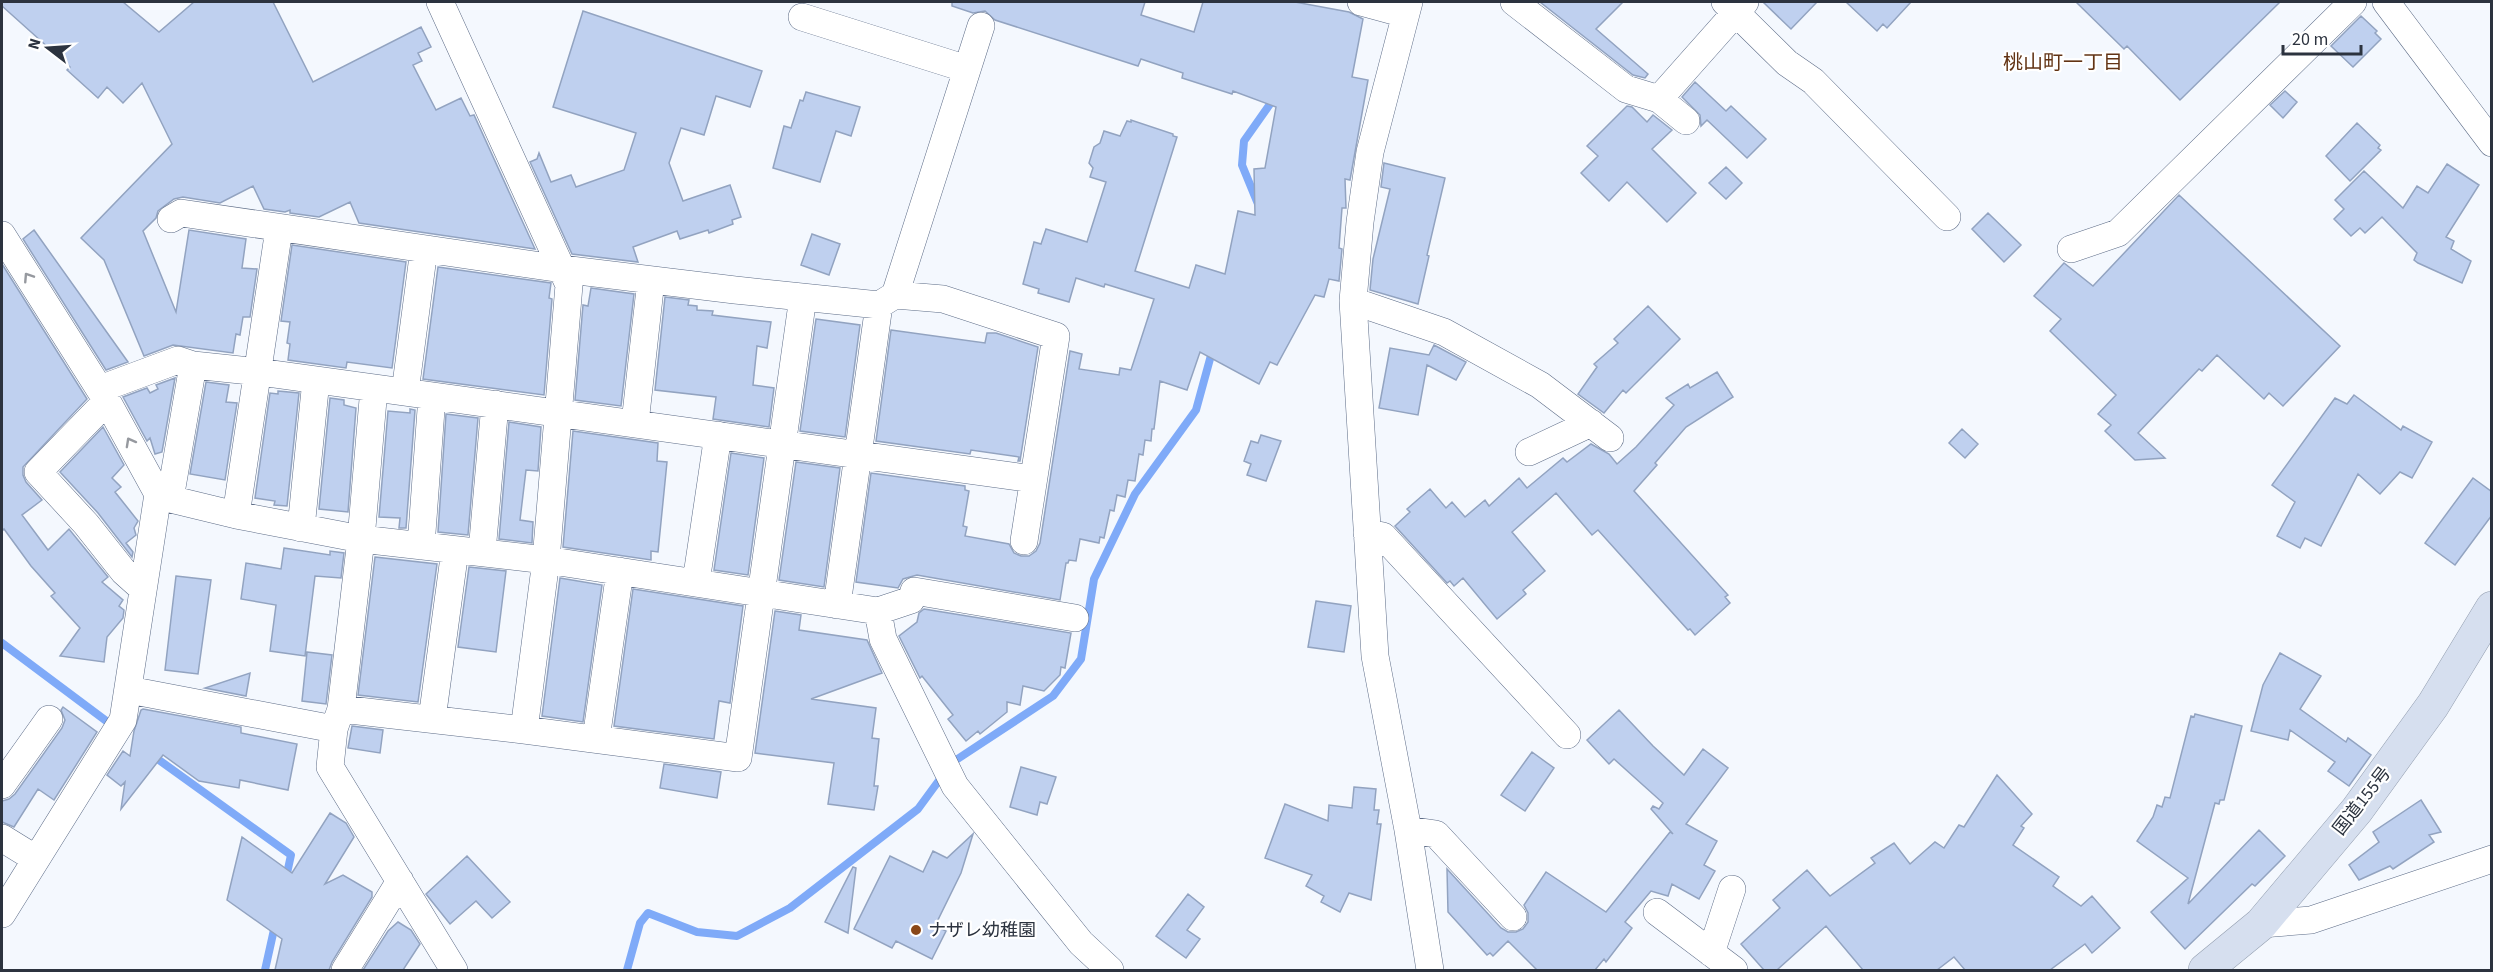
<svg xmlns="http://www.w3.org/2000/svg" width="2493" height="972" font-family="'Source Sans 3','Noto Sans JP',sans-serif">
<rect width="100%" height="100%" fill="#f4f8fe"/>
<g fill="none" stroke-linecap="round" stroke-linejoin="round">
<path stroke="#7faaf8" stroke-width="8" d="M1258 204 1242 165 1244 141 1275 97
M2 643 109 723
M152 755 291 855 286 878
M956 760 1053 696 1081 659 1094 579 1135 494 1196 410 1213 348
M265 970 275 925
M627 970 640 923 648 913 697 932 737 936 790 908 918 809 940 779"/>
</g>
<path fill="#bfd0ef" stroke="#92a3c0" stroke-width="1.5" d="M2 2H123L159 32 194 2H273L313 82 421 27 431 47 418 53 422 61 413 65 436 110 461 98 470 116 474 115 535 249 359 223 350 202 319 217 290 213V210L285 212 264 209 253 186 220 203 183 197 174 199 158 211 156 218 143 231 176 312 189 230 246 239 242 268 257 269 250 317H243L240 335 236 334 233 353 173 345 144 356 104 260 81 238 172 144 142 83 123 103 107 87 98 98 67 70 70 67 2 6Z
M952 2H1145L1141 15 1194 32 1203 2H1295L1349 12 1363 19 1352 77 1368 80 1350 180 1345 179 1346 208H1342L1339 248 1342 249 1339 281 1329 279 1324 297 1315 295 1277 365 1270 362 1259 384 1200 352 1187 390 1160 381 1154 429H1152L1151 441 1145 440 1143 455 1139 454 1135 481 1128 480 1125 497 1117 495 1114 511 1110 510 1104 538 1100 537 1099 543 1080 539 1076 561 1069 560 1068 563H1066L1060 600 917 575 903 579 898 588 856 582 871 473 965 486V490L969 491 963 526 967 527 965 536 1009 544 1014 553 1021 556H1029L1036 551 1040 543 1070 351 1082 354 1079 369 1119 375 1120 368 1131 370 1154 299 1105 284 1104 287 1076 278 1069 302 1038 293 1039 289 1023 284 1034 242 1041 244 1046 229 1087 242 1106 182 1090 177 1093 168 1089 163 1094 147 1100 143 1104 131 1120 136 1127 121 1131 122V120L1173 134V136L1177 137 1135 271 1189 288 1196 265 1225 274 1238 211 1255 215 1254 169 1265 168 1276 107 1233 91 1232 94 1182 78 1183 73 1141 59 1138 66 995 20 985 11 973 13 952 6Z
M1540 2H1623L1596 29 1648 74 1645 78 1633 75Z
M1763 2H1817L1791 29Z
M1846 2H1911L1887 28 1883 24 1877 31Z
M2076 2H2280L2180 100 2127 46 2124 49Z
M583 11 762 71 750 107 716 96 704 135 681 128 669 163 683 201 730 185 741 217 732 220 733 224 709 233 708 230 680 239 677 231 633 247 638 262 572 254 530 162 537 159 539 153 551 182 571 175 576 187 624 170 636 133 553 107Z
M2361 16 2377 31 2375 33 2381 39 2353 67 2331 46Z
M1695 82 1726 111 1731 106 1766 139 1747 158 1707 120 1701 126 1700 115 1682 97Z
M2285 91 2297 102 2283 118 2270 105Z
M806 92 860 107 851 136 836 131 820 182 773 168 784 126 791 128 800 100 803 101Z
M1627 106 1632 107 1647 122 1653 115 1672 130 1652 149 1696 193 1667 222 1627 182 1609 201 1581 173 1598 156 1587 146Z
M2357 123 2380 145 2378 148 2381 150 2350 181 2326 156Z
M1384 163 1445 178 1427 255 1429 256 1418 304 1370 290 1373 259 1390 189 1381 187Z
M2447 164 2479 185 2446 237 2454 241 2451 249 2471 261 2462 283 2418 263 2414 260 2417 253 2382 217 2365 233 2360 228 2351 236 2334 219 2344 209 2335 200 2364 171 2403 208 2417 186 2428 193Z
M1726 167 1742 183 1726 199 1709 183Z
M2179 195 2340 346 2283 406 2269 393 2264 399 2217 355 2202 371 2199 369 2138 433 2165 458 2135 460 2105 431 2111 425 2098 414 2116 395 2050 331 2061 319 2034 296 2064 263 2093 286Z
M1988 213 2021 245 2004 262 1972 229Z
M34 230 128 362 106 370 23 239Z
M812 234 840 244 829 275 801 265Z
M292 245 406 262 392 368 347 362 346 368 288 360 290 344 287 343 290 322 281 321Z
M2 264 87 399 23 467V475L26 482 42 500 22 515 48 550 69 529 108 577 102 582 123 600 119 606 124 610 123 618 107 637 104 662 60 656 80 628 51 596 55 593 31 566 4 529 2 531Z
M438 267 551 283 549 298 552 299 544 395 423 379Z
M591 288 634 294 621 406 575 400 583 305 588 306Z
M665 297 689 300 688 305 697 306V310L713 311 712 315 771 322 767 348 757 346 753 385 774 388 769 427 713 419 716 397 655 390Z
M1648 306 1680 339 1626 393 1623 390 1604 413 1578 394 1597 367 1594 364 1618 343 1614 339Z
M816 319 860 325 845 437 800 431Z
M891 330 985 343 987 333H996L1038 347 1020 461H1018L1019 457 971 450 970 454 876 441Z
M1434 345 1466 362 1456 380 1427 365 1418 415 1379 408 1390 348 1429 355Z
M1717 372 1733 397 1686 427 1655 463 1657 465 1634 491 1728 595 1725 597 1730 603 1695 635 1690 629 1688 630 1598 530 1592 535 1556 493 1512 532 1545 571 1523 590 1526 594 1497 619 1463 578 1454 586 1450 581 1447 583 1395 526 1410 512 1407 509 1430 489 1446 508 1452 502 1465 517 1485 500 1489 506 1519 478 1527 488 1563 458 1567 462 1591 444 1609 454 1617 464 1636 447 1674 405 1666 398 1688 384 1690 388Z
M175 378 162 452 155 454 150 438 147 441 123 397 147 388 150 393 158 389 156 385Z
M206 382 229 385 226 402 237 403 225 480 190 474Z
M278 391 299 393 287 506 274 505 275 501 255 498 270 393 278 394Z
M2354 395 2401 430 2403 426 2432 442 2412 478 2400 472 2380 494 2358 474 2321 546 2305 538 2300 548 2277 536 2295 502 2272 485 2335 398 2347 404Z
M330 398 344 400V405L356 408 348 512 319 509Z
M410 409 415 410 406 528H399L400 518 379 517 388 411 410 413Z
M446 414 478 418 468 535 438 532Z
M509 422 541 427 538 471 526 470 520 520 533 522 532 543 499 539Z
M103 427 124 465 112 478 121 487 115 492 138 521 134 528 136 535 126 543 133 552 132 557 98 513 60 472Z
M1962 429 1978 444 1965 458 1949 443Z
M573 431 658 443 657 461 667 462 658 552 651 551V560L563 547Z
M1261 435 1281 441 1266 481 1247 475 1251 464 1244 461 1251 441 1258 443Z
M731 453 764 458 748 575 714 570Z
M796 462 840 468 824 587 779 580Z
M2473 478 2492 492V515L2455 565 2425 543Z
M284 548 330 555V551L344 553 341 578 315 576 305 656 270 651 276 605 241 599 246 563 281 569Z
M375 557 437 564 418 702 358 695Z
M469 567 506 571 496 652 458 647Z
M176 576 211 580 198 674 165 670Z
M560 578 602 585 583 722 542 716Z
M633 589 743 606 730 703 719 701 714 739 614 726Z
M1316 601 1351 606 1344 652 1308 647Z
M924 609 1071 633 1065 668 1061 667 1060 675 1044 691 1023 686 1020 705 1007 702V712L980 734 978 731 966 741 948 719 953 715 922 676 920 678 899 636 917 622 919 613Z
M775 611 801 615 799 630 867 640 882 673 811 699 876 708 872 738 879 739 874 786H878L874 810 828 804 834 763 755 753Z
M307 652 332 655 326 704 302 701Z
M2280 653 2321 676 2300 709 2346 742 2348 738 2371 755 2349 786 2328 771 2335 762 2290 730 2288 740 2251 731 2263 685Z
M250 673 246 696 205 688Z
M63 707 97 732 54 800 38 789 14 827 2 822V801L9 799 15 794 62 728 65 720 61 710Z
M143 709 241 727V733L297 744 288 790 240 780 239 788 199 781 163 755 121 809 125 782 121 786 107 775 123 751 130 756 134 731 141 710Z
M1619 710 1653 746 1684 775 1703 749 1728 768 1686 824 1717 841 1704 865 1715 871 1699 899 1672 884 1668 896 1651 891 1625 922 1632 928 1606 962 1604 959 1595 970H1537L1508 941 1493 956 1490 953 1487 955 1448 912 1447 869 1501 928 1508 932H1516L1523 929 1528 922V913L1524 905 1546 872 1606 912 1670 832 1673 834 1651 809 1653 806 1659 809 1663 803 1614 759 1609 764 1587 740Z
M2195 714 2242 726 2224 800H2220L2219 804 2215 803 2188 904 2259 830 2285 856 2255 886 2252 884 2185 949 2151 912 2188 878 2137 841 2153 817 2157 805 2162 807 2165 797 2170 798 2191 716 2194 717Z
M352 726 383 730 380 753 348 748Z
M1532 752 1554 768 1525 811 1501 795Z
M664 764 721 772 717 798 660 788Z
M1021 767 1056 777 1047 804 1040 802 1037 815 1010 807Z
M1997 775 2032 814 2021 826 2024 828 2013 845 2059 877 2053 886 2081 906 2092 896 2120 928 2092 953 2085 944 2050 970H1965L1954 957 1937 970H1863L1826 926 1777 970H1764L1741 944 1780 908 1773 900 1807 870 1830 896 1875 863 1871 858 1894 843 1910 864 1935 842 1944 848 1959 825 1964 827Z
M1354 787 1376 789 1374 810H1379L1377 824H1381L1371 900 1349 893 1340 912 1321 902 1324 896 1306 886 1312 875 1265 858 1285 804 1328 821 1329 805 1352 808Z
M2421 800 2441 832 2429 835 2434 842 2393 869 2390 866 2359 880 2349 865 2379 842 2373 832Z
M330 813 346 823 354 837 325 884 343 875 372 892V897L332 962 329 970H275L282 939 227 900 242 837 292 873Z
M973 834 961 873 935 926 946 931 932 959 896 941 892 948 854 929 890 856 923 872 933 851 947 858Z
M467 856 510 902 492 918 476 901 450 924 426 894Z
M853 867 856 868 848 933 825 922Z
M1188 894 1204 907 1187 930 1200 939 1186 958 1156 936Z
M398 922 411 930 420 944 403 970H363L388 931Z"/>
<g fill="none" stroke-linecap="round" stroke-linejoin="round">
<g stroke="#5d6c87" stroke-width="28">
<path id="minor" d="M440 2 569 285 546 560 524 730
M1361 2 1405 14
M1409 2 1370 152 1360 222 1353 301 1375 656 1408 830 1430 970
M1514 2 1626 89 1659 99 1745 2
M1725 2 1787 63 1813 81 1947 217
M2386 2 2492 143
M802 17 967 69
M1659 99 1686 121
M171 219 181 213 562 269 735 290 879 305 895 295 943 299 1056 336 1024 541
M2 235 107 401 158 494 123 720 2 914
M2071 249 2118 233 2353 2
M895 295 981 26
M1353 301 1444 332 1540 385 1610 438
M374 388 361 539 341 709 334 729 330 767 454 970
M100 389 178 360 193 365 259 372 1033 479
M405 392 424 249
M107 401 38 472 86 524 124 572 143 589
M635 423 651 280
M1529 452 1591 423
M158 494 170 499 236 515 361 539 546 560 878 611 911 600 914 591 1075 618
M170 499 193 365
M236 515 279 229
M301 528 316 380
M1367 533 1383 536 1567 735
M421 546 432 396
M482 552 495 404
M696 582 718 435
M837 605 879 305
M878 611 883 639 955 786 1081 943 1110 970
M129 690 334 729
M341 709 524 730 738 758 803 297
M432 719 455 550
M596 739 620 571
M2 785 49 719
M1408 830 1436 834 1513 917
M2 838 36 859
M1657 912 1734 970
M2261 924 2311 920 2492 859
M1711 953 1732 889
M345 970 400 881"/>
</g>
<g stroke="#939eaf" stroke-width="34">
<path id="trunk" d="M2205 970 2261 924 2357 810 2433 705 2492 608"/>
</g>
<use href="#minor" stroke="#fff" stroke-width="27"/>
<use href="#trunk" stroke="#d6dfef" stroke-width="33"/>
</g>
<defs><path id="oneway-chevron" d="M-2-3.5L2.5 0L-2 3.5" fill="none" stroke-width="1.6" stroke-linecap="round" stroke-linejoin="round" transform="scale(1.5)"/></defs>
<g stroke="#96999f">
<use href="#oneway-chevron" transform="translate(28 277) rotate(-123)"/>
<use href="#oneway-chevron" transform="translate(130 442) rotate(-119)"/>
</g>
<circle fill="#8a4718" stroke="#fff" stroke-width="2" cx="916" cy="930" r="6"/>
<g text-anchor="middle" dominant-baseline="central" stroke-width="4.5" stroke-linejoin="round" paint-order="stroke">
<g font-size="18" fill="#2c333f" stroke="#fff">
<text transform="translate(2362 801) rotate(-52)">国道155号</text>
</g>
<g font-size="18" fill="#2c333f" stroke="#fff" text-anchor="start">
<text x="928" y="930">ナザレ幼稚園</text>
</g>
<g font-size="20" fill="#623314" stroke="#fff">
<text x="2063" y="63">桃山町一丁目</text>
</g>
</g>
<rect width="2493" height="972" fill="none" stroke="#2c333f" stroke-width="6"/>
<g transform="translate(48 48) rotate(287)" stroke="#ffffff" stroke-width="4.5" paint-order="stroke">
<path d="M0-4.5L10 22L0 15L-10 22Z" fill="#2c333f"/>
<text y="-9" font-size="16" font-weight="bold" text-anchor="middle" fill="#2c333f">N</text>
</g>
<path d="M2283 45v9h78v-9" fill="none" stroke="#2c333f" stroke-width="3"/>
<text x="2292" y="45" font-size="18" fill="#2c333f" stroke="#ffffff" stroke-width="4.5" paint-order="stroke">20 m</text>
</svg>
